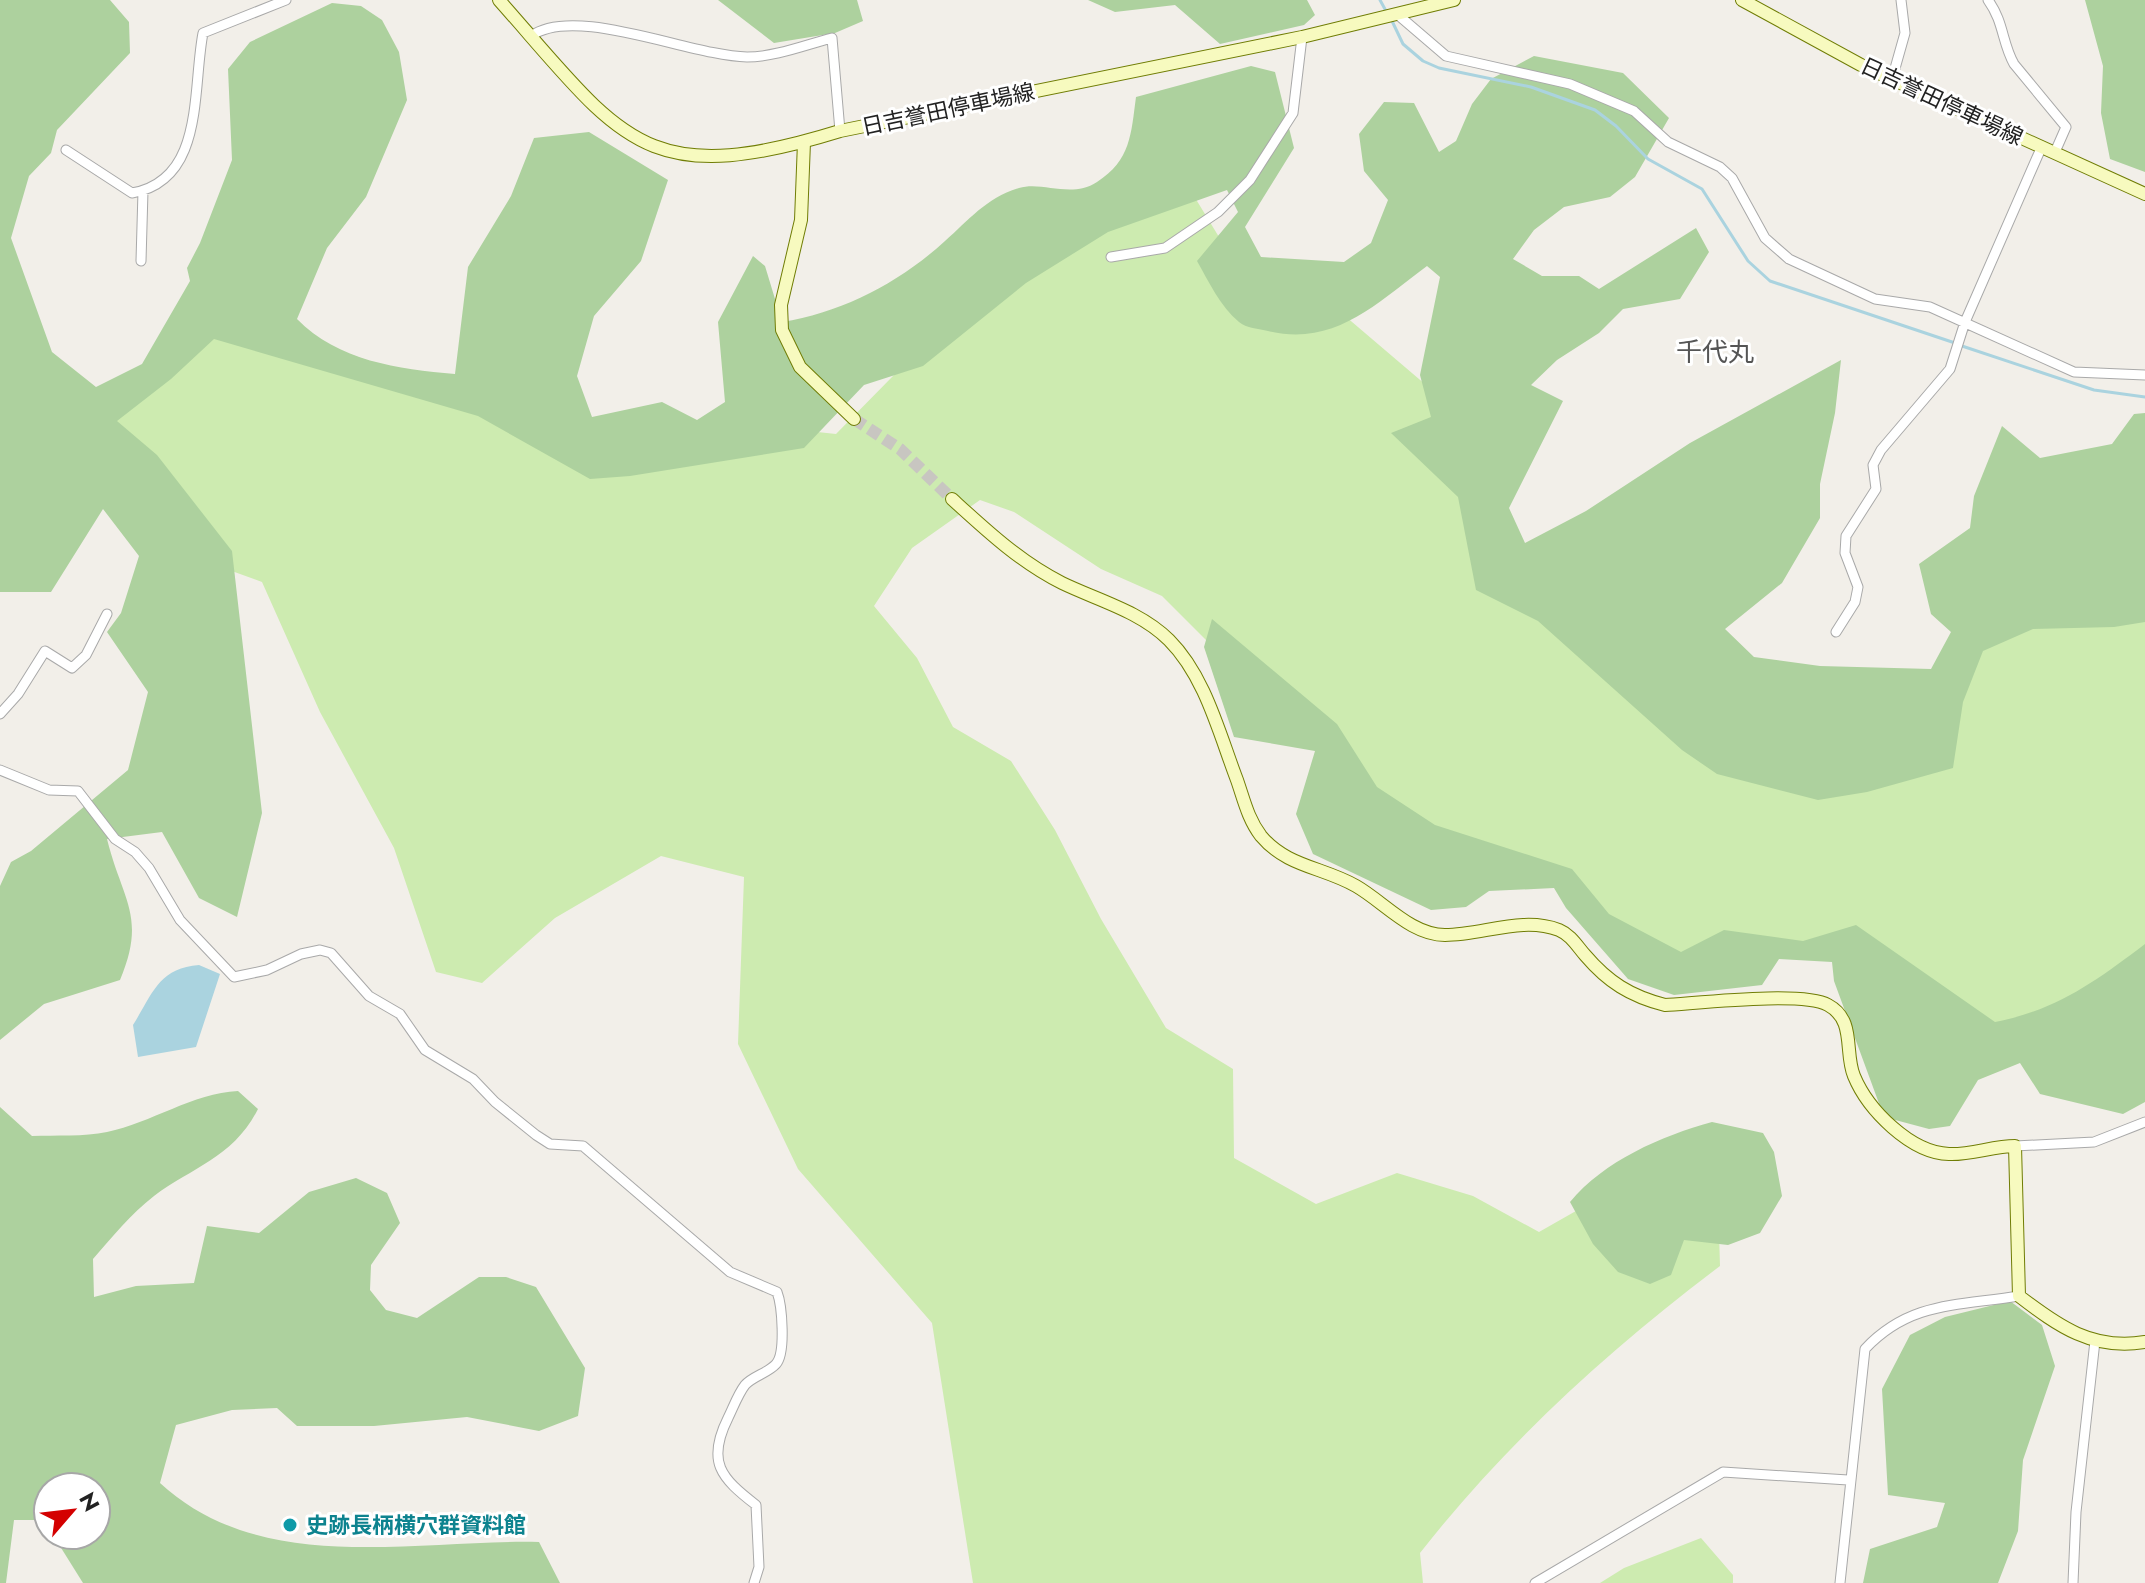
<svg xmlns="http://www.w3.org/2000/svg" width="2145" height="1583" font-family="Jost,'Noto Sans JP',sans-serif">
<rect width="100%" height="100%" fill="#f2efe9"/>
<path fill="#cdebb0" d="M1186 183 1241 273 1338 310 1453 408 1498 548 1875 754 1992 608 2145 602V975L1981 1052 1844 946 1643 964 1568 886 1498 870 1351 785 1162 596 1101 569 1014 512 980 500 912 548 874 606 917 658 953 727 1011 761 1055 830 1101 919 1166 1028 1233 1069 1234 1158 1316 1204 1397 1173 1473 1196 1539 1232 1604 1195 1718 1198 1720 1266C1609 1350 1506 1443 1420 1553L1423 1583H973L932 1323 798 1169 738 1044 744 877 661 856 555 918 482 983 436 972 394 848 320 712 262 582 204 561 99 445 129 392 228 311 553 426H762L836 434 948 320Z
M1701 1538 1733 1575V1583H1600L1624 1568Z"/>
<path fill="#add19e" d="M0 0H110L129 22 130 53 57 130 51 153 29 176 11 238 52 352 96 387 142 364 190 281 187 268 200 243 232 160 228 69 250 42 332 3 361 6 382 20 399 52 407 100 366 197 327 248 297 319C338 361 398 369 455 374L468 267 511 196 534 138 589 132 668 180 641 261 594 316 577 376 592 417 662 402 697 420 725 402 718 322 753 256 765 266 782 322C843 312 899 283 945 241 969 220 986 198 1019 188 1043 181 1071 199 1097 182 1131 160 1131 134 1136 97L1251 66 1275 72 1294 148 1245 227 1261 257 1344 262 1371 243 1388 200 1364 171 1359 134 1384 102 1414 103 1439 152 1456 141 1472 104 1491 79 1534 56 1623 73 1669 118 1635 177 1610 197 1564 207 1534 230 1513 259 1542 276H1579L1599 289 1696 228 1709 252 1680 299 1623 309 1599 333 1557 360 1531 385 1563 401 1509 508 1525 543 1586 511 1690 443 1841 360 1835 413 1820 484V518L1782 583 1725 629 1754 657 1820 666 1931 669 1951 632 1931 614 1919 564 1970 528 1974 496 2002 426 2040 458 2112 444 2134 414 2145 413V622L2114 627 2033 629 1983 651 1963 702 1953 768 1867 792 1818 800 1717 774 1682 750 1538 621 1476 590 1458 497 1391 433 1431 417 1420 375 1440 277 1427 266C1377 303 1335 347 1268 331 1259 329 1246 328 1239 322 1220 306 1209 282 1197 261L1238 212 1227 190 1108 232 1026 283 923 366 864 385 804 448 630 476 590 479 478 416 214 339 171 379 117 421 157 455 232 551 262 813 237 917 199 898 162 832 107 839C122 900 147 916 120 980L44 1004 0 1040V886L11 862 31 851 128 770 148 692 107 632 121 613 139 556 103 509 51 592H0Z
M718 0H857L863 21 835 33 774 43Z
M1088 0H1307L1315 15 1304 25 1220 44 1175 5 1115 12Z
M2085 0H2145V172L2110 159 2101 113 2103 66Z
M1212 619 1337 724 1377 787 1435 825 1572 869 1609 914 1681 952 1724 930 1803 941 1856 925 1995 1022C2057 1010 2096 981 2145 944V1102L2123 1114 2040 1094 2020 1063 1978 1080 1950 1126 1929 1129 1884 1117 1834 981 1832 962 1779 959 1762 985 1674 995 1628 979 1566 908 1554 888 1489 891 1466 907 1431 910 1313 854 1296 814 1315 751 1234 737 1204 647Z
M238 1091 258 1109C234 1157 193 1167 154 1196 131 1214 112 1237 93 1259L94 1297 136 1286 194 1283 207 1226 259 1233 309 1192 356 1178 387 1193 400 1223 371 1265 370 1290 386 1310 417 1318 479 1277H506L536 1287 585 1368 578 1416 539 1431 467 1417 374 1426H297L277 1408 232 1410 176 1425 160 1483C262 1577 413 1539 539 1542L560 1583H83L53 1535H96V1487H48V1526L44 1520H14L6 1583H0V1107L32 1136C56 1135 84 1137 107 1132 151 1123 193 1093 238 1091Z
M1712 1122 1763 1133 1774 1152 1782 1196 1760 1233 1728 1245 1684 1240 1671 1275 1650 1284 1618 1272 1593 1244 1570 1202C1604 1161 1661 1136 1712 1122Z
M2010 1301 2042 1325 2055 1366 2023 1460 2018 1531 1998 1583H1863L1870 1549 1937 1527 1945 1503 1888 1495 1882 1389 1910 1335 1945 1317Z"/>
<path fill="#aad3df" d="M199 965 220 974 196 1047 138 1057 133 1025C153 993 159 968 199 965Z"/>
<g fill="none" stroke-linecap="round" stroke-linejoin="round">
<path stroke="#aad3df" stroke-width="3" d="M1380 0 1386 11
M1392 21 1403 44 1423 61 1439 68 1531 87 1595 110 1616 126 1648 159 1702 189 1748 261 1770 281 1955 343
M1962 346 2094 390 2145 397"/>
<path stroke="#c8c6c1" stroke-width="12" stroke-dasharray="12 6" stroke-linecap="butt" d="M854 419 900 449 952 499"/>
<g stroke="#a9a9a9" stroke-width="11">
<path id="street" d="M1988 0C2004 22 2002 43 2014 64L2066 127 2055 152
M1397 14 1446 56 1570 84 1634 111 1668 142 1720 167 1732 178 1765 238 1789 259 1875 299 1930 307 2074 372 2145 375
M531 36C575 4 691 56 747 57 775 57 805 45 832 38L840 131
M1892 79 1905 33 1901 0
M66 150 132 193C205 180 192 90 203 33L286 0
M1111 257 1165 248 1218 212 1250 180 1293 113 1302 37
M141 261 143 191
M1836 632 1855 602 1858 587 1845 553 1846 536 1876 489 1873 465 1881 450 1950 369 1965 322 2042 146
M0 714 18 694 45 651 72 668 86 655 107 614
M0 770 49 790 78 791 115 839 135 852 149 868 180 920 234 977 267 970 301 954 320 950 331 953 369 996 400 1014 425 1050 473 1079 495 1102 536 1135 550 1144 583 1146 730 1272 777 1292C782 1305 786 1353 776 1364 768 1373 753 1376 745 1385 738 1394 733 1408 728 1418 706 1462 721 1478 756 1505L759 1567 754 1583
M2015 1146 2094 1142 2145 1122
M1535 1583 1723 1472 1848 1480
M1840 1583 1865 1349C1910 1301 1959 1306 2019 1296
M2073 1583 2076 1512 2095 1341"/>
</g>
<g stroke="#707d05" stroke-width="14">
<path id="secondary" d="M499 0C622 139 643 192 840 131L1302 37 1454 0
M1742 0 1861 65 2145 194
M804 142 801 220 781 305 782 330 800 367 854 419
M952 499C986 530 1020 562 1062 583 1097 600 1140 611 1169 640 1205 676 1219 733 1237 780 1244 800 1248 819 1261 836 1287 867 1323 867 1356 886 1384 902 1411 935 1445 935 1483 935 1522 916 1559 930 1571 935 1577 946 1585 955 1608 982 1630 996 1665 1005 1699 1003 1803 991 1828 1005 1856 1020 1844 1052 1854 1076 1868 1110 1911 1153 1949 1154 1971 1155 1993 1146 2015 1146L2019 1296C2058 1326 2093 1351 2145 1342"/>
</g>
<use href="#street" stroke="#fff" stroke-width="9"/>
<use href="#secondary" stroke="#f7fabf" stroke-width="12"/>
</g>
<circle fill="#0f9aa8" stroke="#fff" stroke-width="3" cx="290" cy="1525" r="8"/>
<g text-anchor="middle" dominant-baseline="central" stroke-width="6" stroke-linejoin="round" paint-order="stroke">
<g font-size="22" fill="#222" stroke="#fff">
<text transform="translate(1942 101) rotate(25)">日吉誉田停車場線</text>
<text transform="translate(948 109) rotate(-12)">日吉誉田停車場線</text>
</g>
<g font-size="22" font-weight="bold" fill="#0d838f" stroke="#fff" text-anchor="start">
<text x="306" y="1525">史跡長柄横穴群資料館</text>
</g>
<g font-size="26" fill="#555" stroke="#fff">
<text x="1715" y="352">千代丸</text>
</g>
</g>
<g transform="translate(72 1511) rotate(62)"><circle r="38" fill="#ffffff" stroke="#a7a7a7" stroke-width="2"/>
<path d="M0-6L14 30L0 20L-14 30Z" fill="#d40000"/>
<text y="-12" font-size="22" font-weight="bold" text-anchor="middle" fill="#222222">N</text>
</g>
</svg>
